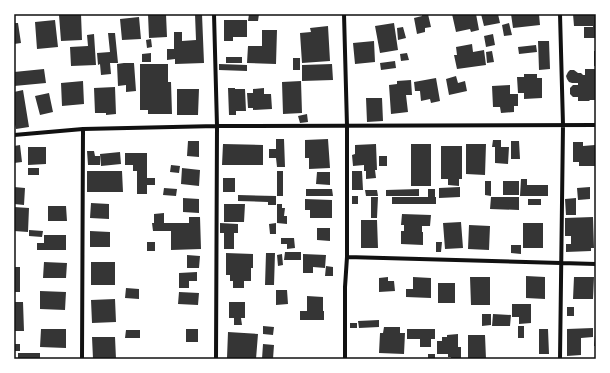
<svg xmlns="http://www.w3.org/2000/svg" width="610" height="373" font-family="Mulish,sans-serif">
<rect width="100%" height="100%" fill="#fff"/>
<path fill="#353535" d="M81 14 82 40 61 41 59 15Z
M148 14H166L167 37 149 38Z
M195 14H202L204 63 175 64V59L167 60V49H174V32H182V41L196 40Z
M249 14H259L258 21H248Z
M422 14H428L431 27 425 28V32L417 34 414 18 422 16Z
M452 14H476L479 30 471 32 470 29 456 32Z
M481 14H498L500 23 484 26Z
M511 14H539L540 25 513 28Z
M573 14H596V38H584V27H593V26H574Z
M139 17 141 39 122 40 120 19Z
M55 20 58 47 37 49 35 22Z
M224 20H247V37H233V41H224Z
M14 23H18L21 43 14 44Z
M394 23 398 50 380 53 375 26Z
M509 23 512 35 504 36 502 25Z
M328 26 330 61 302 63 300 33 311 32 310 28Z
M403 27 406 38 398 40 397 28Z
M262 30H277L276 64 247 63 248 46H262Z
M108 33H115L118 63H110L111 74 101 75 100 64 98 65 97 53 110 52Z
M94 34 96 65 71 66 70 47 88 46 87 35Z
M493 34 495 45 486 47 484 36Z
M151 39 152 47 147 48 146 40Z
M374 41 375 62 355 64 353 43Z
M538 41H549L550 69 539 70Z
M472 44 473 52 484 50 486 65 457 69 454 55H457L456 47Z
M536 45 537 52 519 54 518 47Z
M492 51 494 62 487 63 486 52Z
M594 51H596V66H594Z
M151 53V62H142V54Z
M407 53 409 60 401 61 400 54Z
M226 57H242V63H226Z
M293 58H300V70H293Z
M395 61 396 68 381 70 380 63Z
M124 63H134L136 91 126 92V85L118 86 117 64Z
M140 64H168V82H171L172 114H148V110H140Z
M219 64 247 65V71L219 70Z
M332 64 333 80 302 81V65Z
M44 69 46 83 14 86V72Z
M585 69H595L596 100H590L589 101H578V97H573L570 94V88L573 85H578V83H572L569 82 567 79 566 76 568 72 570 70H574L578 73H581L583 75H585Z
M524 74H537V78H542V98L524 99V93H518L517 77H524Z
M456 76 458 83 465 81 467 91 449 95 446 79Z
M436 78 440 101 431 103 430 99 421 101 420 91H415L414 82Z
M411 80 412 95H406L408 112 391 114 389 85 397 84V81Z
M83 81 84 104 62 106 61 83Z
M301 81 302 113 283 114 282 82Z
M510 85V94H518V106H514V112L501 113 500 107H493L492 86Z
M115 87 116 114 106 115V113H95L94 88Z
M228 88H235V89H245L246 111H236V115H229Z
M264 88V94H271L272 109 253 110V108H248L247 93H253V89Z
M177 89H199L198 115H177Z
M23 90 29 127 16 129 14 120V92Z
M49 93 53 112 40 115 35 96Z
M366 98H382L383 121 367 122Z
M307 114 308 122 300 123 298 116Z
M276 139H284L285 167H277L276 158H269V149H276Z
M328 139 330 168 309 169V158H305V140Z
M493 140H501V147H509L508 164 495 163V147H492Z
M188 141H199V157L187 156Z
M511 141H519L520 159H511Z
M573 142H583V146L595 145V166H579V162H573Z
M223 144 263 145V165H222Z
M376 144 377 170H375L376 178 366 179V171H364V165L353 166 352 155 355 154V145Z
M411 144H431V186H411Z
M466 144H486L485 175 466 174Z
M20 145 22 162 14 163V146Z
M441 146H462V179H459V186L448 185V179H441Z
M28 147H46V164L28 165Z
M87 151H94L95 156H100V165H88Z
M120 152 121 164 101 166 100 154Z
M125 153H147V178H155V185H147V194H137V171H133V165H125Z
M379 156H387V166H379Z
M171 165 180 166 179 173 170 172Z
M28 168H39V175H28Z
M182 168 200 170 199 186 181 184Z
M87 171H122L123 192H87Z
M277 171H283V196H277Z
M352 171H362L363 190H352Z
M317 172H330V185L316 184Z
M223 178H235V192H223Z
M521 179H527V185H548V196H520Z
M485 181H491V196L485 195Z
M503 181H519V195H503Z
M14 187 25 188 24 205 14 204Z
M460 187V197L439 198V188Z
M590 187V199L578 200 577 188Z
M164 188 177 189 176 196 163 195Z
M306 189H332L333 196H306Z
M419 189V196H386V190Z
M428 189H435V197H428Z
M365 190H377L378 196H366Z
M238 195 276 196V205H268V202L238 201Z
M352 196H358V204H352Z
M371 197H378L377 218H371Z
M392 197H436V204H392Z
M491 197H519V210L490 209Z
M183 198 199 199V213L183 212Z
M576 198V215H566L565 199Z
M305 199 332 200V218H310V210H305Z
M528 199H541V205H528Z
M91 203 109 204V219L90 218Z
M224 204H245L244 222H224Z
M277 204H282V208H285L284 216H287V224L277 223Z
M48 206H66L67 221H48Z
M14 207 29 208 28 232 14 231Z
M164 213V223H189V217H200L201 249 171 250V231H153L152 223H154V214Z
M402 214 431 215 430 226H422V232H423V245L401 244V231H404V225H401Z
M593 217 594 248H591V251L566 252V244H571V236H565V218Z
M361 220H377L378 248H361Z
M461 222 463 248 445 249 443 223Z
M220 223 238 224V233H234V249H224V233H220Z
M276 223V234H270L269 224Z
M523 223H543V248H523Z
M469 225 490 226 489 250 468 249Z
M317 228H330V241L317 240Z
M29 230 43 231 42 237 29 236Z
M90 231 110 232V247H90Z
M44 235H66V250H37V243H44Z
M281 238H294L295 248 287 249V244H281Z
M147 242H155V251H147Z
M436 242H442L441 252H436Z
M511 245H521V254L511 253Z
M285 252H301V260H284Z
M226 253 253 254V268H251V281H244V288H233V281H230V275H226Z
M266 253H275L274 285H265Z
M282 254 283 265 278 266 277 255Z
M303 254 326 255 325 268 313 267V273H303Z
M187 255 200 256 199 268H187Z
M44 262 67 263 66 278H43Z
M91 262H115V285H91Z
M326 266 333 267V276H325Z
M14 267H20V292H14Z
M197 272V281H189V288H179V273Z
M526 276 545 277V299L526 298Z
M388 277V281H394L395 291 379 292V278Z
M413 277 431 278V298L406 297V289H413Z
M470 277H490V305H471Z
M574 277H594L593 299H573Z
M438 283H455V303H438Z
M126 288 139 289V299L125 298Z
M276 290H287L288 304 276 305Z
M40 291 66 292 65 310 40 309Z
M179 292 199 293 198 305 178 304Z
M307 296 323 297V311H324V320H300V311H307Z
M115 299 116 322 92 323 91 300Z
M14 302H23L24 331H14Z
M229 302H245V318H241L242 325H234V318H229Z
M512 304H531V323L519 324V317H512Z
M567 307H574V316H567Z
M482 314H491V325L482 326Z
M493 314 511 315 510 326H492Z
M379 320V327L359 328 358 321Z
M350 323H357V328H350Z
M263 326 274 327 273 335 263 334Z
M518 326H524V338H518Z
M384 327H400V333H405L404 354 379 353 380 333H383Z
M593 328V337L581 338V355L567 356V329Z
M41 329H66V348L40 347Z
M186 329H198V342H186Z
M407 329H435V339H431V347H420V339H407Z
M539 329H548L549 354H539Z
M126 330H140V338H125Z
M228 332 258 334 256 359 227 358Z
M458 334V347H461V359H451V357H448V354H437V341H442V337H447V335Z
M468 335H485L486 359H468Z
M595 335H596V346H594Z
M92 337H115L116 359H93Z
M14 344H20V351H14Z
M263 344 274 345 273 359H262Z
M18 353H40V359H18Z
M428 354H435V359H428Z"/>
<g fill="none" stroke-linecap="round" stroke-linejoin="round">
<path stroke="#111" stroke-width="4" d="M214 14 217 126 216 359
M344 14 347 126V257L345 287V359
M560 14 563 125 560 359
M14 135 83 129 217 126 596 125
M347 257 596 264
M82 359 83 129"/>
</g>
<rect width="610" height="373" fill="none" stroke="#ffffff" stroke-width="30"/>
<rect x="15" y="15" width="580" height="343" fill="none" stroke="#111" stroke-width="1.5"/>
</svg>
